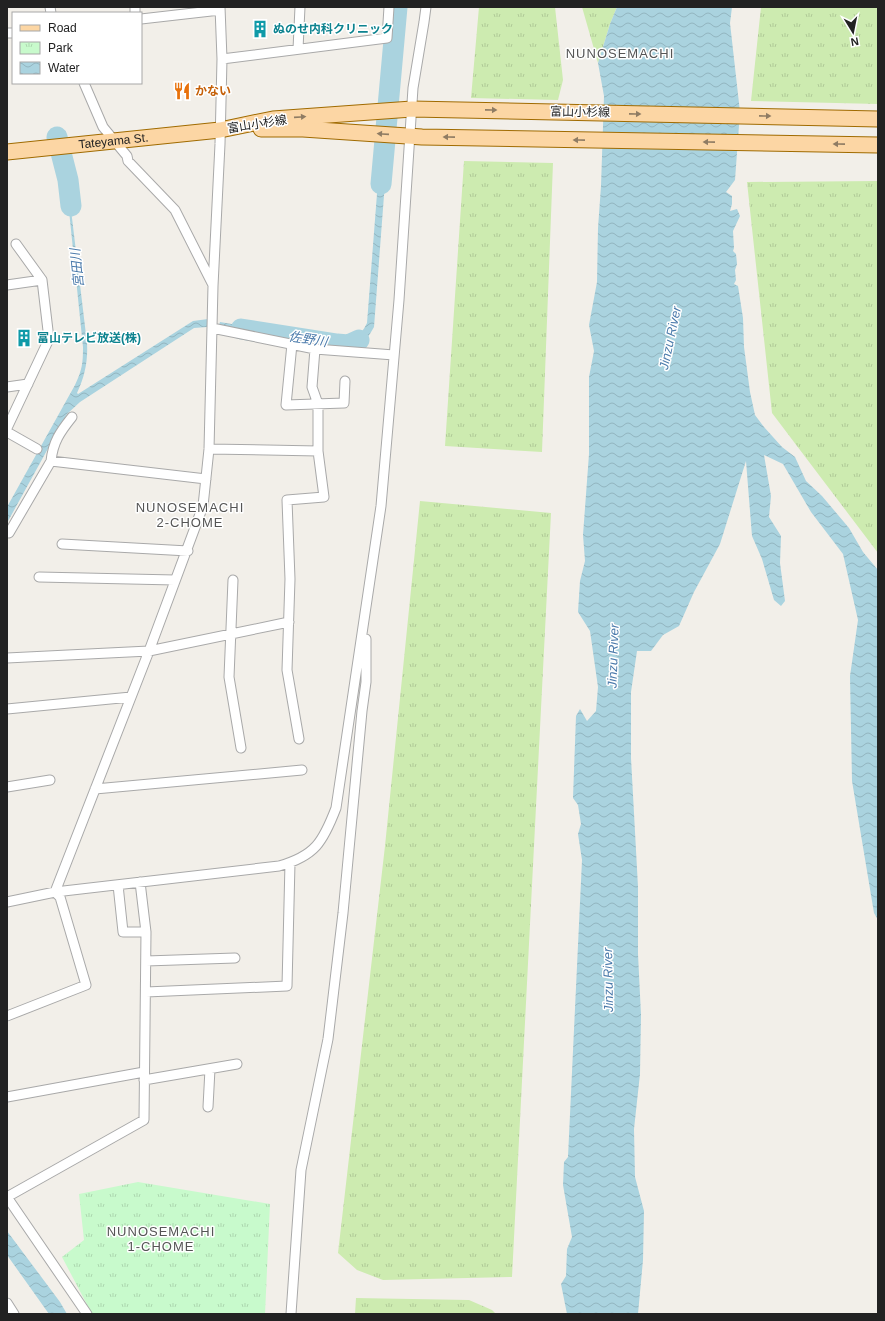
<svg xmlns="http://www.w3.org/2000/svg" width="885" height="1321" font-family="Arial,'Noto Sans JP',sans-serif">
<defs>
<pattern id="grass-tufts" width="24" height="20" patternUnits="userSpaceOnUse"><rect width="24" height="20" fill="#cdebb0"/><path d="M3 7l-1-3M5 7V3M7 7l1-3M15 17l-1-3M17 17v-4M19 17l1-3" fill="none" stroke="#b0c997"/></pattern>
<pattern id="park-tufts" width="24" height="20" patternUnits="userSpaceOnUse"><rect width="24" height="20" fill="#c8facc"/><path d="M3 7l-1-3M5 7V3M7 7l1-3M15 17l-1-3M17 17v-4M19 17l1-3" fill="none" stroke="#acd6af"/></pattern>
<pattern id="water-waves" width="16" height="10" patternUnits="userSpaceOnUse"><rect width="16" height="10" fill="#aad3df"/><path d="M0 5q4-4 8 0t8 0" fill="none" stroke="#92b5bf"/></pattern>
</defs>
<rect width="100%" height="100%" fill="#f2efe9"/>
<path fill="url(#grass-tufts)" d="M479 7H555L563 80 558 100 471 98Z
M582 7H617L610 24 598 63Z
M761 7H878V104L751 101Z
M464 161 553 163 542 452 445 446Z
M878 181V553L772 413 747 182Z
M420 501 551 513 512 1277 383 1280 357 1270 338 1253 385 846Z
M356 1298 469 1300 492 1310 496 1314H355Z"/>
<path fill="url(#park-tufts)" d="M138 1182 270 1204 265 1314H92L62 1257 84 1240 79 1194Z"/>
<path fill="url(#water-waves)" d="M394 7H400L393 84 395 91 386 93 388 82Z
M617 7H732L730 23 740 112 735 180 726 192 732 196V204L730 211 737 209 740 216 733 231 734 248 733 251 736 254 737 264 735 270 736 280 734 284 738 286 743 318 744 347 750 392 755 415 764 427 782 447 795 457 806 481 822 496 849 528 863 552 878 570V920L874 913 852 781 850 676 858 620 843 554 811 512 783 464 764 455 771 496 769 517 781 536 780 563 785 601 781 606 774 600 762 559 752 536 746 461 720 544 694 592 679 626 663 635 651 651H637L631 692V758L638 887V954L641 1015 640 1074 634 1129 635 1177 644 1211 643 1260 638 1314H567L561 1284 566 1276 567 1249 572 1237 563 1185 564 1162 568 1157 582 860 578 834 581 824 578 805 573 798 576 716 580 709 587 721 596 711 598 687 590 631 578 612 580 581 585 561 583 535 589 454V377L594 351 589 325 597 282 598 228 601 186 604 96 598 63 610 24Z
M380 155 387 156 374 327C362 349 355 348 332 348V340C349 342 359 340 367 323Z
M65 177 70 179 69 193 87 343C88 361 85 376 77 393L78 394 193 321 208 319 207 327 194 328 80 402 67 414 7 523V507L75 385C82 370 83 364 83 347L66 181 63 180Z
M220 322 271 331 265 338 218 328Z
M276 333 319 340 315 347 278 340Z
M7 1231 60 1302 67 1314H49L7 1255Z"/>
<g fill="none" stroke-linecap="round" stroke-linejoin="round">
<path stroke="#aad3df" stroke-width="21" d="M57 137 68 180 71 206
M381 184 397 7
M241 329 337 344 348 345 359 340"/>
<g stroke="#a9a9a9" stroke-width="11">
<path id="street" d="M50 7 51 13
M135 7V13
M141 19 220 10
M7 33H13
M298 49 300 7
M222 59 387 38 389 7
M84 83 103 127 127 156 128 161 175 210 213 285
M16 244 42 280
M7 285 42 280 49 339 7 428
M212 328 315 349 394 355
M292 344 286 405 344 403 345 381
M7 387 28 384
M7 432 37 449
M209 449 318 451
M51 461C53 442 60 432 72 417
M9 533 51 461 206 479
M62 544 188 551
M39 577 175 580
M233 580 229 677 241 748
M7 658 149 651 289 622
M7 709 131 697
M299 739 287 670 290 579 287 500 324 497 318 451V404L312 387 315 349
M7 787 50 780
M95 789 302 770
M118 885 123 932H146
M7 902 55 892 279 866C315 856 323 842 336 808L381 506 399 300 413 88 424 22 426 7
M146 961 235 958
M146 992 287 986 290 863
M7 1016 86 985 60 897 55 892 149 651 203 506 209 449 213 286 220 144 222 59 220 7
M144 1080 237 1064
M7 1097 144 1072
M208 1107 210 1069
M7 1303 14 1314
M87 1314 7 1197 144 1120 146 932 140 882
M291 1314 301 1170 328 1039 343 913 362 711 366 682V639"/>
</g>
<g stroke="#a06b00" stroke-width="17">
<g id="primary">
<path d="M261 129H303L422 137 878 145"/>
<path id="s1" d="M7 152 220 130 273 119 412 109 878 119"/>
</g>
</g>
<use href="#street" stroke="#fff" stroke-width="9"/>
<use href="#primary" stroke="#fcd6a4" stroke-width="15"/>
</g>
<defs><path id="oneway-solid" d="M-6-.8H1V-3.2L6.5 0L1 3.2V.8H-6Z"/></defs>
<g fill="#8f7c63">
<use href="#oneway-solid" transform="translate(491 110) rotate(1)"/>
<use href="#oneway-solid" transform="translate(635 114) rotate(1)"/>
<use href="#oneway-solid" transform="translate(765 116) rotate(1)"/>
<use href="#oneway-solid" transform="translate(300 117) rotate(-4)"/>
<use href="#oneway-solid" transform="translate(383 134) rotate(-176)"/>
<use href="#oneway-solid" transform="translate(449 137) rotate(-179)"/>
<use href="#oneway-solid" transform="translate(579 140) rotate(-179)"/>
<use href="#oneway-solid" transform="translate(709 142) rotate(-179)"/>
<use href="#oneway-solid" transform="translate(839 144) rotate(-179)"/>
</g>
<defs>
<g id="building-bare" transform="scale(1.38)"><path d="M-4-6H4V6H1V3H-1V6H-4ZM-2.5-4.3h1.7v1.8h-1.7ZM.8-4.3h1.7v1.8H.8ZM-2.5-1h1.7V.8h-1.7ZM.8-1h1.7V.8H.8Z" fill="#0f9aa8" stroke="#fff" stroke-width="2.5" paint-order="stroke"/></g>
<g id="restaurant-bare" transform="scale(1.38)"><path d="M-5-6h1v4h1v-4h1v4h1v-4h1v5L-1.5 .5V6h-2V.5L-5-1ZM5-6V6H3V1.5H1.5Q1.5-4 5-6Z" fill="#e8710a" stroke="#fff" stroke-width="2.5" paint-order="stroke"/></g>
</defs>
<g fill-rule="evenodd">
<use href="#building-bare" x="260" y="29"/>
<use href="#restaurant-bare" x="182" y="91"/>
<use href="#building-bare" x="24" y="338"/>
</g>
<g text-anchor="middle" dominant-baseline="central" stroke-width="3" stroke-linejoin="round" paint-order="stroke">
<g font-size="12" font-weight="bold" fill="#0d838f" stroke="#fff" text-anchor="start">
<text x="273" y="29">ぬのせ内科クリニック</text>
<text x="37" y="338">富山テレビ放送(株)</text>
</g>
<g font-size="12" font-weight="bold" fill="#c56008" stroke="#fff" text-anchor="start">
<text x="195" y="91">かない</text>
</g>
<g font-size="12" fill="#222" stroke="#fff">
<text transform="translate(580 112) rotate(1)">富山小杉線</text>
<text transform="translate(257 124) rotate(-9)">富山小杉線</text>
<text stroke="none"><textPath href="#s1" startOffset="107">Tateyama St.</textPath></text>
</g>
<g font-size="13" letter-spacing="1" fill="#555" stroke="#fff">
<text x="620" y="53">NUNOSEMACHI</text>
<text x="190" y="507">NUNOSEMACHI<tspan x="190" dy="15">2-CHOME</tspan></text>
<text x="161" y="1231">NUNOSEMACHI<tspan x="161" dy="15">1-CHOME</tspan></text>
</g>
<g font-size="13" font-style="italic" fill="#4a7aab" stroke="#fff">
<text transform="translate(77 268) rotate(-96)">宮田川</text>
<text transform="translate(670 338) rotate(-78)">Jinzu River</text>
<text transform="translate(308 339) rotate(9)">佐野川</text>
<text transform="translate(613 656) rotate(-88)">Jinzu River</text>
<text transform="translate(608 980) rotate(-91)">Jinzu River</text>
</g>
</g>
<rect width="885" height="1321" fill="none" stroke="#222222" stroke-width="16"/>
<rect x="12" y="12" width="130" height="72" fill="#ffffff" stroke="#a7a7a7"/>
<rect x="20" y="25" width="20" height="6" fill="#fcd6a4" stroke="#a7a7a7"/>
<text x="48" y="32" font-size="12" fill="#222222">Road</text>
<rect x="20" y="42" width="20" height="12" fill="url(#park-tufts)" stroke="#a7a7a7"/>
<text x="48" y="52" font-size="12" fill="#222222">Park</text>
<rect x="20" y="62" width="20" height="12" fill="url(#water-waves)" stroke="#a7a7a7"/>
<text x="48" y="72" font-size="12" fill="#222222">Water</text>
<g transform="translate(853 32) rotate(170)" stroke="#ffffff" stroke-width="3" paint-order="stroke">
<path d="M0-3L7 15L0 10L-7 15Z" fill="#222222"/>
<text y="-6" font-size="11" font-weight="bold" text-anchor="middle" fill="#222222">N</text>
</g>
</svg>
